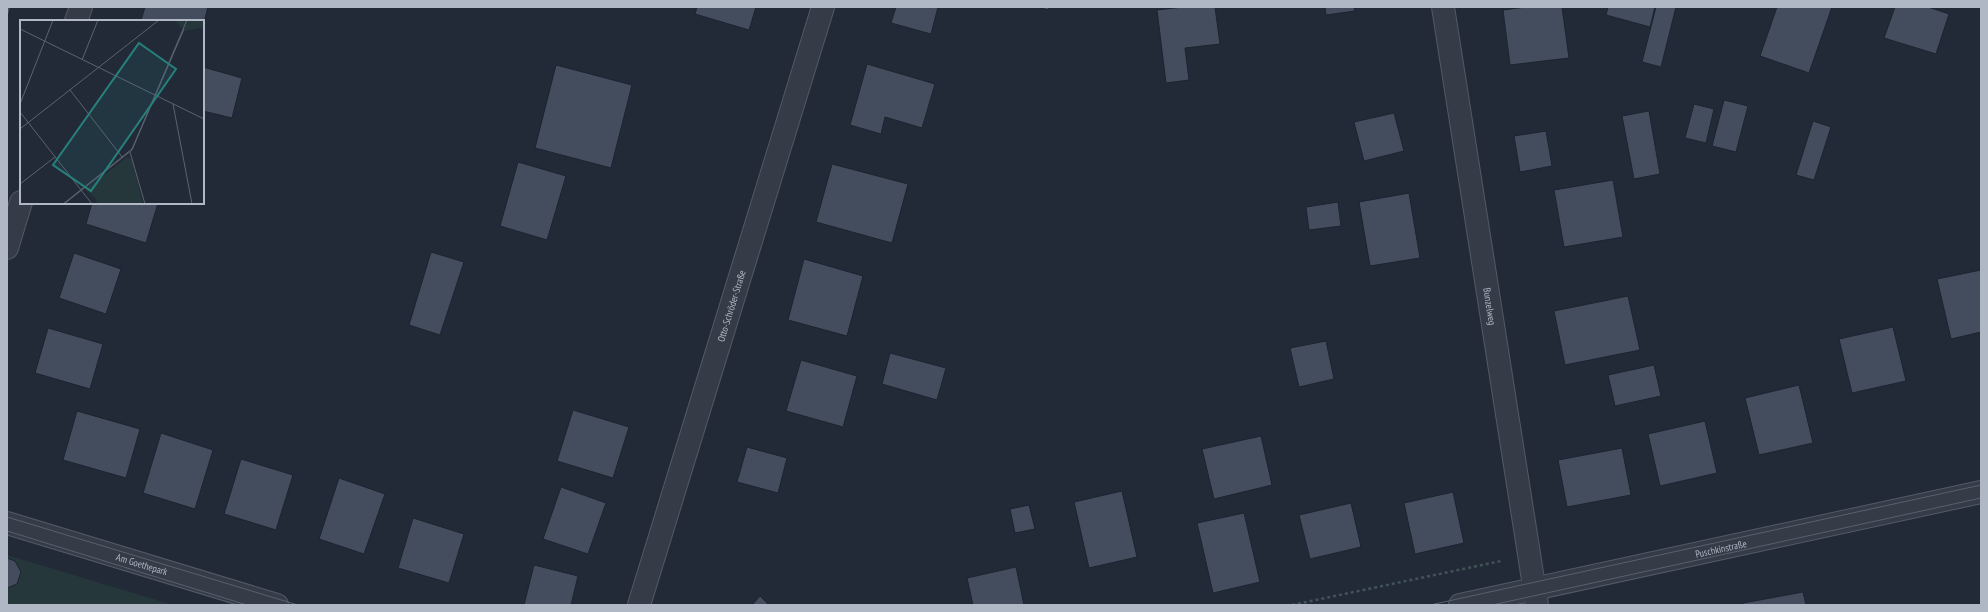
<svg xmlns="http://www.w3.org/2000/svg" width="1988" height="612" font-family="'PT Sans Narrow',sans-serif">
<rect width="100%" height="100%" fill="#222a38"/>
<path fill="#25373a" d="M7 555 173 605H7Z"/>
<path fill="#434d5d" stroke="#1d232f" d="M7 7H11L7 20Z
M145 7H208L203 26V21L141 20Z
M697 7H756L749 30 695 14Z
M896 7H938L931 34 891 23Z
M1038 7H1049L1048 10Z
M1183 7H1215L1220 44 1185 48 1189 80 1166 83 1157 10Z
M1325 7H1354L1355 11 1326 15Z
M1526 7H1562L1569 58 1510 65 1503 10Z
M1608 7H1655L1650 27 1606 15Z
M1656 7H1676L1661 67 1642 62Z
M1777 7H1832L1809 73 1760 56Z
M1895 7H1928L1949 14 1936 54 1884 38Z
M867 64 935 84 922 128 885 117 881 134 850 125Z
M556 65 632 85 611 168 535 148Z
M203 67 242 78 232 118 203 111Z
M1724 100 1748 106 1736 152 1712 146Z
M1694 104 1714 109 1706 143 1685 138Z
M1649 111 1660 174 1634 179 1622 116Z
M1394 113 1404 151 1364 161 1354 122Z
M1813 121 1831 127 1814 180 1796 175Z
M1546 131 1552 166 1520 172 1514 136Z
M518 162 566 176 547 240 500 226Z
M832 164 908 184 892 243 816 222Z
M1613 180 1623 237 1564 247 1554 190Z
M1409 193 1420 258 1370 266 1359 202Z
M1338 202 1341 226 1309 230 1306 207Z
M92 203H158L146 243 86 224Z
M431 252 464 262 440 335 409 325Z
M74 253 121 269 106 314 59 298Z
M804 259 863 276 847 336 788 320Z
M1981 270V332L1951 339 1937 279Z
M1628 296 1640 350 1565 365 1554 311Z
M1893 327 1906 381 1852 393 1839 339Z
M48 328 103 344 90 389 35 373Z
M1326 341 1334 379 1299 387 1290 348Z
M890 353 946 368 937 400 882 384Z
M801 360 857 376 843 427 786 411Z
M1654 365 1661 396 1615 406 1608 375Z
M1799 385 1813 443 1759 455 1745 398Z
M573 410 629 427 613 478 557 461Z
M77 411 140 429 126 478 63 460Z
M1705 421 1717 473 1660 486 1648 434Z
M161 433 213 450 195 509 143 493Z
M1261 436 1272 485 1214 499 1202 449Z
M747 447 787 458 778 493 737 482Z
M1622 448 1631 495 1567 507 1558 460Z
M241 459 293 475 276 530 224 514Z
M339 478 385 494 364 554 319 539Z
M561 487 606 503 588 554 543 539Z
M1122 491 1137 557 1089 568 1074 502Z
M1453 492 1464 543 1415 554 1404 503Z
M1351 503 1361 547 1310 559 1299 515Z
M1029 505 1035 529 1015 533 1010 509Z
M1244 513 1260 582 1213 593 1197 523Z
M413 518 464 534 449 583 398 568Z
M7 558 15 561 21 572 17 584 7 588Z
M534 565 578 576 571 605H524Z
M1016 567 1024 605H973L967 578Z
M1803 592 1806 605H1743V603Z
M760 596 769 605H752Z"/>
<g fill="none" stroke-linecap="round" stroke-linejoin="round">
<g stroke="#535a66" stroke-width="24">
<g id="minor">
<path id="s1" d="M1443 7 1537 605"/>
<path d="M76 21 81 7"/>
<path d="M7 248 21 202"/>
<path id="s2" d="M7 523 277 605"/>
<path id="s3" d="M639 605 823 7"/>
<path id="s4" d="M1460 605 1981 492"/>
</g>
</g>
<path stroke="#415356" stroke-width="2.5" stroke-dasharray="3 3" stroke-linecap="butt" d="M1292 605 1501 561"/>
<use href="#minor" stroke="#353c48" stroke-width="22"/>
<path stroke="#57606f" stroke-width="1" d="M7 517 298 605
M7 531 247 605
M1430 605 1981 485
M1492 605 1981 498"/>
</g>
<g text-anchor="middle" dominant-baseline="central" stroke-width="3" stroke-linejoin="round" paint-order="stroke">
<g font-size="10" fill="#b0b7c5" stroke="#1b212d">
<text stroke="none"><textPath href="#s3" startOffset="313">Otto-Schröder-Straße</textPath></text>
<text stroke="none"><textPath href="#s1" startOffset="303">Bunzelweg</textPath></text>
<text stroke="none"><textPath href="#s4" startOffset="267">Puschkinstraße</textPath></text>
<text stroke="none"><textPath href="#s2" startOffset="141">Am Goethepark</textPath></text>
</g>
</g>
<g transform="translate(20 20)">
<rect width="184" height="184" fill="#222a38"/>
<path d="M154 0H184V7L165 11ZM107 137 112 139 123 184H77L76 179 66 170Z" fill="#25373a"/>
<path fill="none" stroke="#5b6270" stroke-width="1" d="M0 9 184 99M62 40 78 0M50 70 103 138M0 84 33 0M153 84 172 184M0 92 72 184M0 109 139 0M110 132 125 184M0 164 35 137M43 184 112 129 167 0M44 184 112 130 164 9"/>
<path fill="#27807b" fill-opacity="0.15" stroke="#27807b" stroke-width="2" d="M119 23 156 49 71 171 33 145Z"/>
<rect width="184" height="184" fill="none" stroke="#b0b7c5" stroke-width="2"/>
</g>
<rect width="1988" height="612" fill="none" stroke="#b0b7c5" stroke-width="16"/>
</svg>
